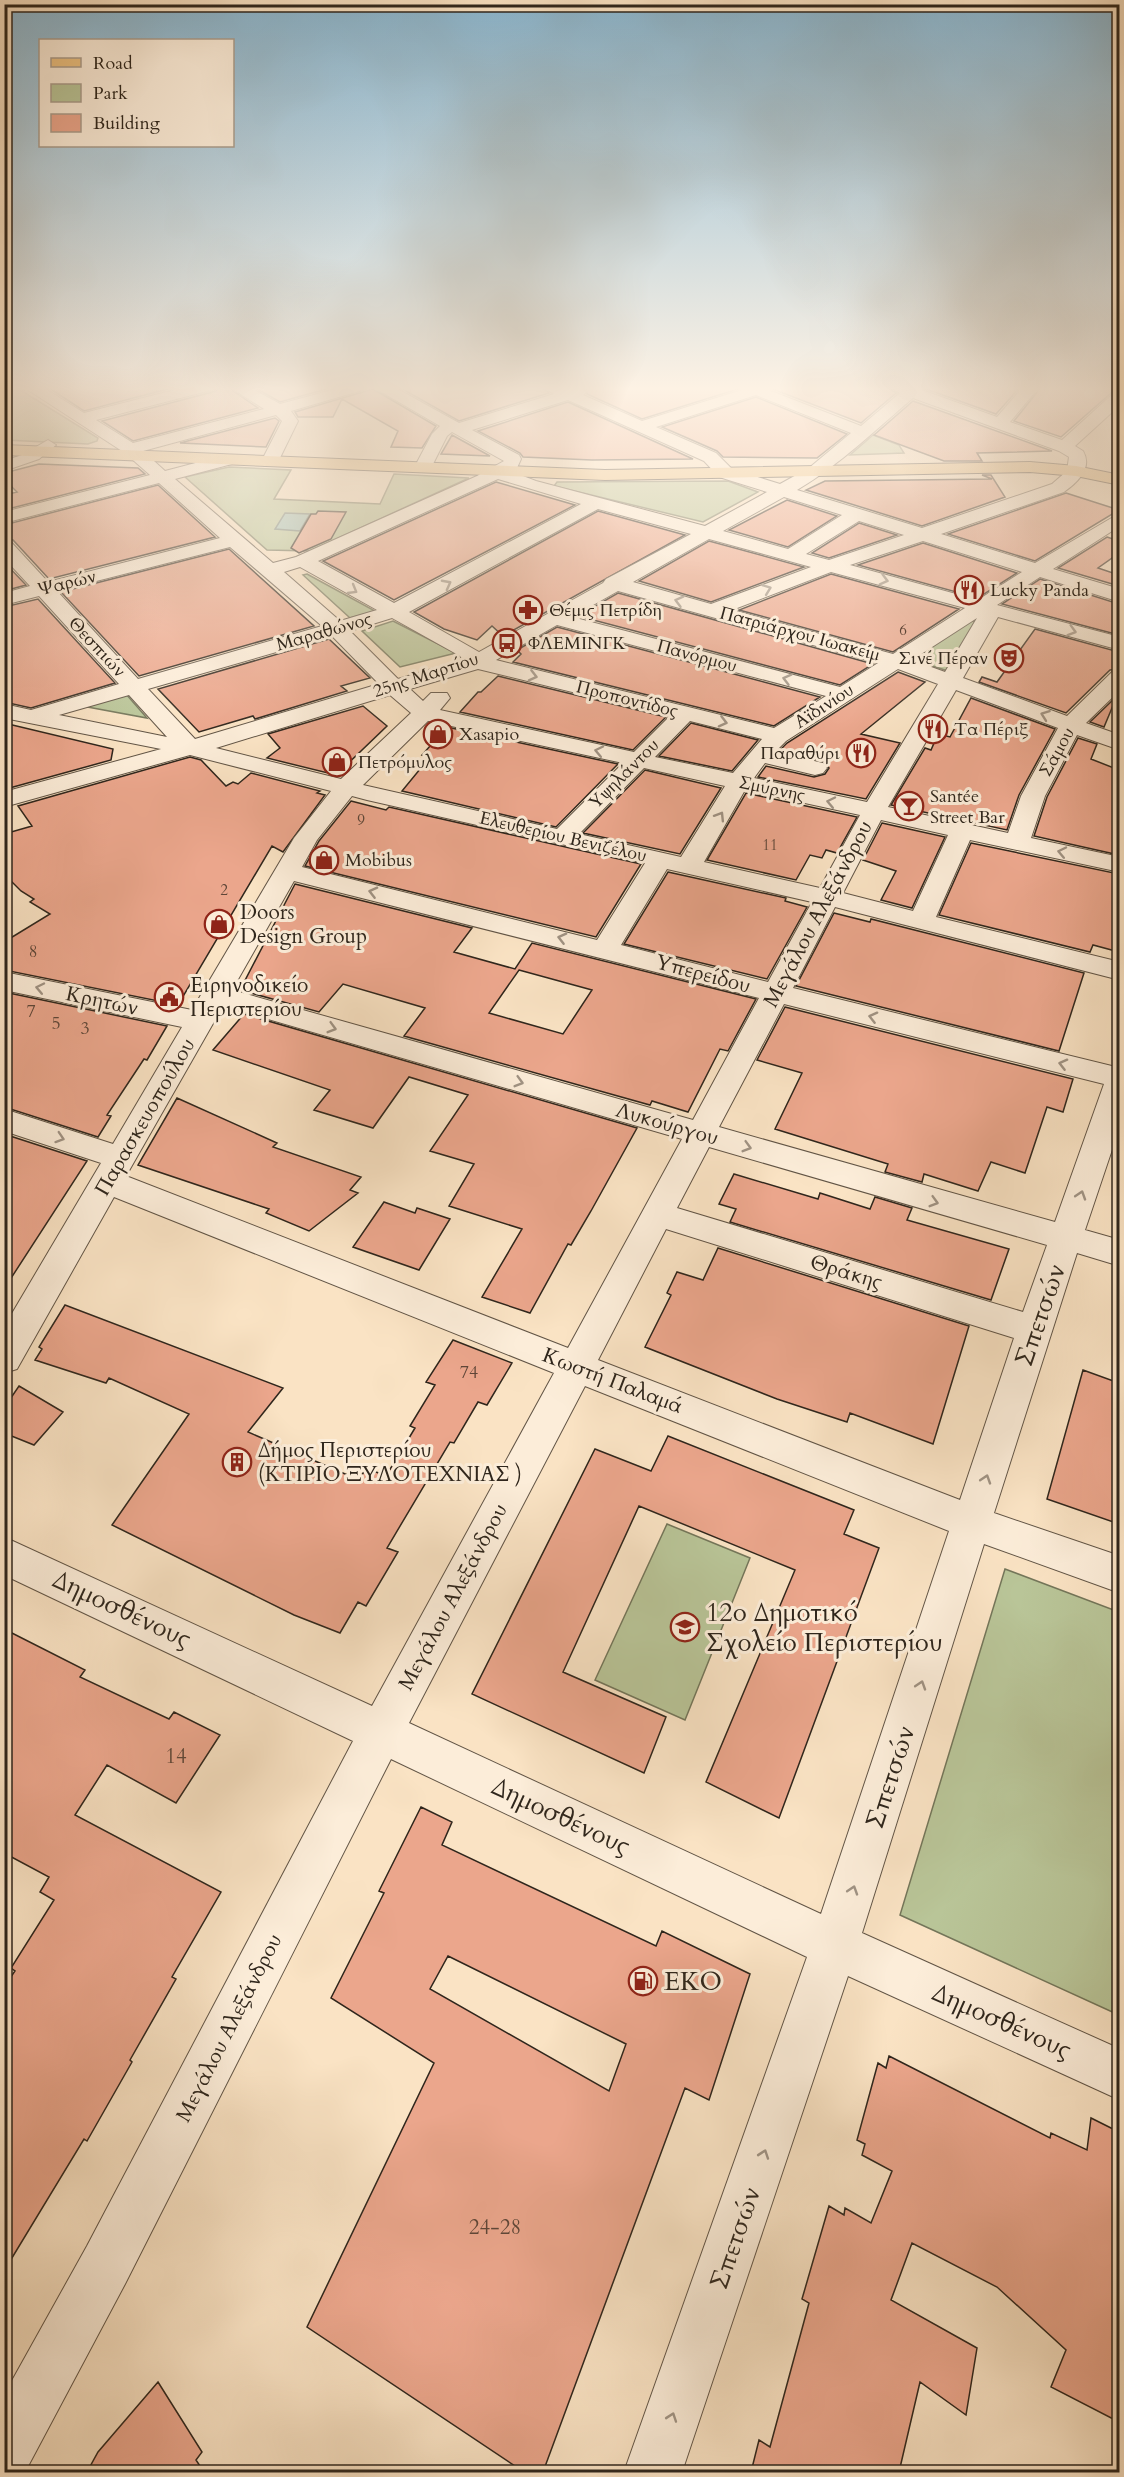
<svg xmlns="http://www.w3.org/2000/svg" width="1124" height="2477" font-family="Cardo,serif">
<rect width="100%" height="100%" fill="#fae3c4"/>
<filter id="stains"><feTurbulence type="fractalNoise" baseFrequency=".00333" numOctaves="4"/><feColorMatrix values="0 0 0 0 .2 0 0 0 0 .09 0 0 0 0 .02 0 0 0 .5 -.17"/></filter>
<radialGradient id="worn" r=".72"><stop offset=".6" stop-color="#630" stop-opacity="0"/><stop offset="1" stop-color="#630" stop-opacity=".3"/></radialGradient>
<path fill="#b9c598" stroke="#74765a" stroke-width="1.5" d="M5 386H14L98 438 97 441 88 444 5 440Z
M873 435 899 445 904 453 850 455Z
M229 467 291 470 274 499 380 504 394 474 469 478 310 551 267 550 185 477Z
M728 481 758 492 703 522 554 486 557 482Z
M307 574 375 611 350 618 303 575Z
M963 618 978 623 951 672 908 658Z
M393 621 456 653 400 667 362 631Z
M126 694 147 718 82 706Z
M667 1524 750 1558 685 1720 595 1680Z
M1005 1569 1119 1612V2015L900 1915Z"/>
<path fill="#9ebeb3" stroke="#728177" stroke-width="1.5" d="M285 513 310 514 300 531 275 529Z"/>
<path fill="#eba68c" stroke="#2f261c" stroke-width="1.5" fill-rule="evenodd" d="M46 386H179L84 411Z
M219 386H226L258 408 133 441 102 421 216 391Z
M252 386H337L280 402Z
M397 386H540L549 393 459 421Z
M579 386H737L738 389 642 419 587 394 586 388Z
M779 386H886L896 393 861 423 775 390Z
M927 386H1021L996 414 926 389Z
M1042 386H1119L1061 437 1014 421Z
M373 389 436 426 422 448 391 447 398 431 342 399 333 417H298L295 412Z
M756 397 847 434 817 458 723 457 717 451 662 427Z
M913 401 1052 451 977 453 982 461H944L874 435Z
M568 402 693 459 592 460 523 457 520 453 478 431Z
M275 418 279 421 266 447 180 443Z
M452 435 490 456 441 454Z
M39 464 138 468 145 474 4 510V495L17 492 4 479V473Z
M982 475H991L1005 497 922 526 806 490 825 481 992 479Z
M496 482 575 505 394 600 323 561Z
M158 485 215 537 49 579 13 540 4 538V525Z
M1066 493 1119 510 1035 561 948 534Z
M787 500 837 516 788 547 729 530Z
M318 511 346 512 331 539 299 553 291 548 311 514H316Z
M598 511 685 535 503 636 492 626 477 640 444 629 414 612Z
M859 523 897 535 829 558 812 553Z
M1107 537 1119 541V553L1098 568 1119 575V586L1058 568Z
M709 541 804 567 711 602 639 581Z
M923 543 1017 573 978 598 858 565Z
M229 549 314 626 139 676 61 592Z
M4 562 26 585 4 591Z
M831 574 959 609 893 652 739 610Z
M1040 579 1119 604V635L1002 604Z
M618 593 873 664 840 685 578 616Z
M38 599 115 683 31 708 4 702V607Z
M557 627 820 697 774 726 513 662 521 654 517 650Z
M1035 629 1119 652V669L1110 670 1066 713 979 682 982 677 997 682Z
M329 639 370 678 341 686 347 691 255 719 253 716 199 732 158 689Z
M898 672 925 682 861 734 900 743 866 799 758 777 766 766 814 777 825 774 829 768 824 761 779 751 787 743Z
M498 676 666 717 633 750 460 712 478 692H481Z
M1117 696 1104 727 1090 722Z
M971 698 1055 729 1019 795 1007 830 891 805 925 748 931 750 938 734 950 737Z
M363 706 387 726 336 775 267 758 280 748 268 734Z
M4 723 113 749 111 760 6 789Z
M691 723 758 740 732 771 659 756Z
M447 727 618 764 556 827 402 791 430 757 422 755Z
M1078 738 1097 744 1091 759 1119 770V855L1034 836 1047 797Z
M190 757 201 760 226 786 233 782 238 784 251 773 320 791 317 793 325 795 283 852 272 846 178 1005 4 970V942L50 914 30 902 34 899 21 891 4 874V834L32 826 18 806Z
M645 770 721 788 680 854 583 833Z
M746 793 857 817 837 853 826 850 822 858 810 855 796 880 707 860Z
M351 801 386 810 389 807 641 864 596 937 305 866 319 841Z
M882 823 945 837 912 908 881 900 896 871 863 860Z
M971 843 1119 874V952L1093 945 1090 952 939 915Z
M668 872 786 898 785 901 807 907 767 979 624 944Z
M295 884 472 928 454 952 515 969 532 943 756 999 728 1051 720 1049 688 1112 652 1101 650 1105 404 1036 425 1008 343 984 319 1012 240 990ZM519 970 592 990 563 1034 489 1013Z
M834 913 870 922 871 919 1084 973 1059 1051 796 986Z
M4 992 167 1026 147 1060 144 1059 107 1115 111 1116 98 1137 4 1107Z
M785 1007 1073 1079 1063 1112 1047 1107 1025 1173 991 1162 978 1191 924 1174 922 1182 885 1172 888 1164 775 1129 802 1073 757 1060Z
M244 1014 637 1128 591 1211 571 1245 568 1244 530 1313 482 1297 522 1229 449 1206 474 1164 430 1151 468 1095 409 1077 373 1128 314 1110 330 1090 213 1050Z
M177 1098 277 1143 273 1147 361 1177 350 1190 358 1193 309 1231 266 1213 269 1209 138 1165Z
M4 1134 87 1161 4 1289Z
M734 1174 818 1199 820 1193 870 1209 875 1197 912 1208 907 1220 1009 1249 991 1300 730 1222 736 1209 719 1204Z
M384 1202 415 1213 417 1208 450 1219 419 1270 353 1247Z
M718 1248 969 1326 933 1444 850 1413 847 1422 777 1399 645 1347 671 1295 667 1293 677 1272 703 1280Z
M65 1305 283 1388 248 1432 359 1480 366 1468 386 1476 415 1428 410 1426 435 1385 426 1382 453 1340 512 1363 487 1405 478 1402 454 1443 450 1442 387 1548 398 1552 366 1606 358 1602 340 1633 294 1615 112 1525 189 1414 109 1378 106 1383 35 1360 42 1349 39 1347Z
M1083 1370 1119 1383V1524L1047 1499Z
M19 1386 63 1412 34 1445 4 1433V1408Z
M668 1436 854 1510 844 1534 879 1548 779 1818 706 1782 795 1570 639 1506 563 1672 666 1717 644 1773 472 1694 595 1449 651 1471Z
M4 1629 85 1670 80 1677 169 1719 174 1712 220 1735 176 1803 107 1765 75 1815 221 1892 172 1977 176 1979 130 2060 132 2062 87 2141 84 2139 4 2271V1987L15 1971 11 1968 54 1900 40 1892 49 1877 4 1853Z
M421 1807 452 1822 442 1845 656 1946 662 1931 750 1974 709 2100 685 2088 543 2472H524L307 2327 434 2063 331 1998 384 1893 379 1891ZM448 1956 626 2044 609 2091 430 1989Z
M889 2056 1050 2138 1051 2133 1087 2150 1091 2118 1119 2132 1115 2168H1119V2422L1051 2387 1066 2350 997 2287 912 2243 891 2300 977 2348 966 2415 920 2382 899 2472 892 2468 891 2472H751L759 2440 770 2447 809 2303 802 2299 829 2206 844 2215 845 2208 871 2223 892 2171 862 2155 865 2144 857 2140 878 2063 886 2068Z
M158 2382 202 2452 196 2460 204 2472H87L98 2452Z"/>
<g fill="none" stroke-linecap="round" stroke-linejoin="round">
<g stroke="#625546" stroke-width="2">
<path id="minor" d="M22 386H41L84 413 190 386H217L215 389 96 420 133 443 264 409 228 386H247L280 404 347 386H392L459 423 554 394 542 386 584 389 586 392 583 395 642 421 742 390 739 386H777L771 391 861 426 900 393 888 386H925L922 390 997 417 1024 386H1040L1010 422 1062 440 1114 393 1120 391V405L1075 446 1083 451C1093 468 1077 483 1064 492L941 534 1035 563 1120 513V526L1053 569 1120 589V602L1040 577 997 605 1120 637V650L998 617 963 678 1067 716 1112 672 1120 671V690L1086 723 1120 735V750L1077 735 1045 796 1031 838 1120 857V872L970 840 936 917 1120 962V980L835 907 793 988 1120 1068V1126L1085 1230 1120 1240V1266L1077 1253 994 1513 1120 1556V1593L984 1544 862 1933 1120 2049V2100L848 1976 682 2472H624L807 1957 391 1759 125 2284 25 2472H4V2395L87 2246 353 1741 4 1575V1537L372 1706 554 1373 114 1197 17 1369 4 1373V1327L101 1163 4 1131V1109L113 1144 182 1027 4 990V972L192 1010 294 838 331 791 190 755 4 807V792L161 749 4 718V704L31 710 119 684 39 596 4 605V593L30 586 4 558V540L11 542 48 582 220 538 159 483 4 523V512L150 475 125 453ZM373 387 440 426 432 434 414 468 417 472H429L447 436 452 432 504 461 477 476 296 557 273 563 175 479 232 464 234 460 232 456 226 455 165 471 143 451 276 415 282 421 261 462 264 466H276L298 421 291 411ZM756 395 851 433 809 468 780 484 732 469 716 453 656 427ZM913 398 1059 451 1069 457 1067 471 1052 484 922 528 797 490C841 464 875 430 913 398ZM568 400 704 461 719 477 767 492 705 526 536 481 510 471 517 468 521 459 519 455 472 430ZM498 479 581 504 394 603 318 561ZM784 497 842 515 788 549 723 531ZM598 509 691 534 606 579 603 583 479 652 409 612ZM859 521 904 535 829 560 806 554ZM709 539 811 567 711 604 633 582ZM923 541 1022 572 978 600 850 565ZM230 547 322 626 138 679 57 591ZM300 567 377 610 340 621 284 572ZM831 572 965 608 893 654 732 610ZM618 591 878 663 840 687 572 617ZM392 618 460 656 463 660 398 679 350 631ZM977 618 945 672 912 660ZM557 625 826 696 774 728 496 660ZM332 636 379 684 195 739 148 689ZM478 669 670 716 634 752 440 710 450 698 447 693H431L423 701 410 689ZM898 669 938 684 867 802 754 778 765 763 815 775 823 773 827 768 823 763 775 752 786 741ZM956 690 1058 728 1021 796 1008 833 888 807ZM129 695 167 737 59 715ZM390 695 411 713 341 779 216 748ZM428 721 623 763 557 829 363 785ZM690 721 762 739 733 773 655 757ZM644 768 725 786 681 857 579 834ZM745 790 860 815 820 888 704 862ZM352 796 367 800 645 863 597 940 302 867 317 840ZM881 820 948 835 913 911 843 893ZM667 869 812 902 768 982 621 945ZM294 881 759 998 693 1120 232 990ZM784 1004 1104 1084 1055 1222 719 1127ZM223 1006 682 1139 568 1348 126 1176ZM709 1147 1047 1245 1023 1312 677 1208ZM666 1229 1014 1338 960 1500 598 1360ZM585 1386 949 1531 821 1914 409 1723Z
M48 440 56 445 39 459 4 471V461L22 455Z"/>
</g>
<g stroke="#2f261c" stroke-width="2">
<path id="major" d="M4 445 605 470 1030 462 1076 466 1120 475V485L1076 476 1030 472 605 480 4 455Z"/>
</g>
<use href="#minor" fill="#fcedd9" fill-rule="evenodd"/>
<use href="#major" fill="#edc282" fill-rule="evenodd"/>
</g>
<defs><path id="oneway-chevron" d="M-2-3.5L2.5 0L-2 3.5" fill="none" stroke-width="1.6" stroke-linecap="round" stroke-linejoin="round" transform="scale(1.5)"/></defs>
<g stroke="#a09384">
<use href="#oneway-chevron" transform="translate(884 580) rotate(15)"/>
<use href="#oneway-chevron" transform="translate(447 584) rotate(-28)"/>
<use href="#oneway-chevron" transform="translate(767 589) rotate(-21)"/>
<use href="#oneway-chevron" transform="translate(353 590) rotate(30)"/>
<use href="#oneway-chevron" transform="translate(679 601) rotate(-165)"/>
<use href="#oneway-chevron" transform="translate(1072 631) rotate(16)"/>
<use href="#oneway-chevron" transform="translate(533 676) rotate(14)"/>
<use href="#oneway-chevron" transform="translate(787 679) rotate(-165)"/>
<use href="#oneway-chevron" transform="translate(1045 715) rotate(-160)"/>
<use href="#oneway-chevron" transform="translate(723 722) rotate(14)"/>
<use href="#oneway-chevron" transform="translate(599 751) rotate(-168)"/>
<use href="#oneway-chevron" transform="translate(831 802) rotate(-168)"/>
<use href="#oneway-chevron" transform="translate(720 816) rotate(-58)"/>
<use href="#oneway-chevron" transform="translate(1062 852) rotate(-168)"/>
<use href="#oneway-chevron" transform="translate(373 892) rotate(-166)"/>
<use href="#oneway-chevron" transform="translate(562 938) rotate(-166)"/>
<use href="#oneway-chevron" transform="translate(40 988) rotate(-168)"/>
<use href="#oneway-chevron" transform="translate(873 1017) rotate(-166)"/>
<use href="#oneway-chevron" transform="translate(332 1028) rotate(16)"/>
<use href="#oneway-chevron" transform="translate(1063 1064) rotate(-166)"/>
<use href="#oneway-chevron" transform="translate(519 1082) rotate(16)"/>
<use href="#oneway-chevron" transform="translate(60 1138) rotate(18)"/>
<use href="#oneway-chevron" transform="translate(747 1147) rotate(16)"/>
<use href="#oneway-chevron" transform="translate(1081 1195) rotate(-72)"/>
<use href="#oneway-chevron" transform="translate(934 1202) rotate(16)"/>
<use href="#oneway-chevron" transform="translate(986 1479) rotate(-72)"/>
<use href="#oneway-chevron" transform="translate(921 1685) rotate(-72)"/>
<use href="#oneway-chevron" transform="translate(853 1890) rotate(-72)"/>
<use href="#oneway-chevron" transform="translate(764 2154) rotate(-71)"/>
<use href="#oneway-chevron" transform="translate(672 2417) rotate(-71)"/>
</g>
<linearGradient id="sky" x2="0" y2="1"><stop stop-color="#8ab8d3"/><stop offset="0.53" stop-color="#fdf2e4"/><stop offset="1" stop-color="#fdf2e4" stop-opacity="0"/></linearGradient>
<rect width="1124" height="733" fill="url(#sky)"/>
<defs>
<g id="restaurant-ring" transform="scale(1.5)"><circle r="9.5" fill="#fcedd9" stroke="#8f2418" stroke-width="1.5"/><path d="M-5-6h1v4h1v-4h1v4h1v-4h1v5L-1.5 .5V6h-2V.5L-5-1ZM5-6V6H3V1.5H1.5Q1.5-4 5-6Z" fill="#8f2418"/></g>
<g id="pharmacy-ring" transform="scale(1.5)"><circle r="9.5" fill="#fcedd9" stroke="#8f2418" stroke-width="1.5"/><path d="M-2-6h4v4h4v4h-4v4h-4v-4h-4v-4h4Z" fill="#8f2418"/></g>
<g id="bus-ring" transform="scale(1.5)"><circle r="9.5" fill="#fcedd9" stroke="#8f2418" stroke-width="1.5"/><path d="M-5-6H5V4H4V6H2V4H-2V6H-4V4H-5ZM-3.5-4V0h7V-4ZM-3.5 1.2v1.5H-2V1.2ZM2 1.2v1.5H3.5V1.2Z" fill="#8f2418"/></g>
<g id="theatre-ring" transform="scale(1.5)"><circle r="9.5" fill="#fcedd9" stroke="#8f2418" stroke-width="1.5"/><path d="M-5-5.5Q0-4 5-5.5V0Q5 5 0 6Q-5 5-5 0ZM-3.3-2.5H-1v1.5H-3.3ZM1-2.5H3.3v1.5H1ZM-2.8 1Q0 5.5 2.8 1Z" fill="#8f2418"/></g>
<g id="shop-ring" transform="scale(1.5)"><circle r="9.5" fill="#fcedd9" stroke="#8f2418" stroke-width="1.5"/><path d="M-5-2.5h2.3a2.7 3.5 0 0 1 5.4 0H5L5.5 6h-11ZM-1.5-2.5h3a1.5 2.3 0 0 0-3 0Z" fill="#8f2418"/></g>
<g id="bar-ring" transform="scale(1.5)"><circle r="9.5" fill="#fcedd9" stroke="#8f2418" stroke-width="1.5"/><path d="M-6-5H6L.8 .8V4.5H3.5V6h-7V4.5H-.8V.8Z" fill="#8f2418"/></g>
<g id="civic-ring" transform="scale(1.5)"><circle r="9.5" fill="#fcedd9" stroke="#8f2418" stroke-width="1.5"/><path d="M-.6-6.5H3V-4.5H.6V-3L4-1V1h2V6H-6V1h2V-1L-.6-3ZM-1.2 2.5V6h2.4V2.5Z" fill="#8f2418"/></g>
<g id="building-ring" transform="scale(1.5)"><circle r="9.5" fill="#fcedd9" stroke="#8f2418" stroke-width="1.5"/><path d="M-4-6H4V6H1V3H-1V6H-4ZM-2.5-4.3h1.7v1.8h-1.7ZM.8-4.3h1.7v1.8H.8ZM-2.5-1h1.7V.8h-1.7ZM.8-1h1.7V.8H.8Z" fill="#8f2418"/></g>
<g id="school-ring" transform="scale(1.5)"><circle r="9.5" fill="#fcedd9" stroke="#8f2418" stroke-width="1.5"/><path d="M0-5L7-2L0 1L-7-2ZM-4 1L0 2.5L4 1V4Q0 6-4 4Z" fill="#8f2418"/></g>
<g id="fuel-ring" transform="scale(1.5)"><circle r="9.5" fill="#fcedd9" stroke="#8f2418" stroke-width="1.5"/><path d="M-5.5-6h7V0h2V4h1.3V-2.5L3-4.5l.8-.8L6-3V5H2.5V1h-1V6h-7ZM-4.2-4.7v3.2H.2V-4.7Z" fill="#8f2418"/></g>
</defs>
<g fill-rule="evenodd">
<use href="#restaurant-ring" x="969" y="590"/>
<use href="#pharmacy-ring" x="528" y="610"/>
<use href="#bus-ring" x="507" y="643"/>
<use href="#theatre-ring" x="1009" y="658"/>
<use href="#restaurant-ring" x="933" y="729"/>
<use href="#shop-ring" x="438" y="734"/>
<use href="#restaurant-ring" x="861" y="753"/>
<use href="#shop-ring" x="337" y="762"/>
<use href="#bar-ring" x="909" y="806"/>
<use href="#shop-ring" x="324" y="860"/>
<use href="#shop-ring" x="219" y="924"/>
<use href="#civic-ring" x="169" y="997"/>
<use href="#building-ring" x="237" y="1462"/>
<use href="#school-ring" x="685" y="1627"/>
<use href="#fuel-ring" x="643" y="1981"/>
</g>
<g text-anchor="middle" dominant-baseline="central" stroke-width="6" stroke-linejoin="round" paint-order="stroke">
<g font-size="15" fill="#5e4638">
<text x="903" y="630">6</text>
<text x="361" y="820">9</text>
<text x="770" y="845">11</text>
<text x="224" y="890">2</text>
</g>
<g font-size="18" fill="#2f261c" stroke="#fcedd9">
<text transform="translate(67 583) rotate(-14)">Ψαρών</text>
<text transform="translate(324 632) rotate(-16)">Μαραθώνος</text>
<text transform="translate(800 634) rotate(15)">Πατριάρχου Ιωακείμ</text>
<text transform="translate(97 647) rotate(47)">Θεσπιών</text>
<text transform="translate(697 656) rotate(15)">Πανόρμου</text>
<text transform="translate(426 675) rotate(-18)">25ης Μαρτίου</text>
<text transform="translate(627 699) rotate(14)">Προποντίδος</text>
<text transform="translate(824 706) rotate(-33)">Αϊδινίου</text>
<text transform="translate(1057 752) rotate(-61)">Σάμου</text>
<text transform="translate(624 774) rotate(-45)">Υψηλάντου</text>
<text transform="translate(772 789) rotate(12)">Σμύρνης</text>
<text transform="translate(563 837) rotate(13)">Ελευθερίου Βενιζέλου</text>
</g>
<g font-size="18" fill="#2f261c" stroke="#fcedd9" text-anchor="start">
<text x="990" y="590">Lucky Panda</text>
<text x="549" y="610">Θέμις Πετρίδη</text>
<text x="528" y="643">ΦΛΕΜΙΝΓΚ</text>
<text x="988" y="658" text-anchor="end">Σινέ Πέραν</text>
<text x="954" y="729">Τα Πέριξ</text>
<text x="459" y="734">Xasapio</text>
<text x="840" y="753" text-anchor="end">Παραθύρι</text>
<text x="358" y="762">Πετρόμυλος</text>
<text x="930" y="796">Santée<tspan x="930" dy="21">Street Bar</tspan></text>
<text x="345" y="860">Mobibus</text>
</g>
<g font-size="18" fill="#5e4638">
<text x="33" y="951">8</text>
<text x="31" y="1011">7</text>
<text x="56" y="1023">5</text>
<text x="85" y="1028">3</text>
<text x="469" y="1372">74</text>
</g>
<g font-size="21" fill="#2f261c" stroke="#fcedd9" text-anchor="start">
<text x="240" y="912">Doors<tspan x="240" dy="24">Design Group</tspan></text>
<text x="190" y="985">Ειρηνοδικείο<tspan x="190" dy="24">Περιστερίου</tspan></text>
<text x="258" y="1450">Δήμος Περιστερίου<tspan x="258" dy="24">(ΚΤΙΡΙΟ ΞΥΛΟΤΕΧΝΙΑΣ )</tspan></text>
</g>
<g font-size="21" fill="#2f261c" stroke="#fcedd9">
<text transform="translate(818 914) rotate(-62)">Μεγάλου Αλεξάνδρου</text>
<text transform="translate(703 974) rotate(15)">Υπερείδου</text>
<text transform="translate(102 1001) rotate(12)">Κρητών</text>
<text transform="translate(145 1117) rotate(-60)">Παρασκευοπούλου</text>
<text transform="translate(667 1124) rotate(16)">Λυκούργου</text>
<text transform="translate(846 1272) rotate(17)">Θράκης</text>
<text transform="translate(613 1381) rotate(21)">Κωστή Παλαμά</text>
<text transform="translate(453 1597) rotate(-62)">Μεγάλου Αλεξάνδρου</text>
<text transform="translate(229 2028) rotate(-63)">Μεγάλου Αλεξάνδρου</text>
</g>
<g font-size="21" fill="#5e4638">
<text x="176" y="1756">14</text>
<text x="495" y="2227">24-28</text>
</g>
<g font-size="26" fill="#2f261c" stroke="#fcedd9">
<text transform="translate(1040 1315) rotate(-71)">Σπετσών</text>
<text transform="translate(122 1609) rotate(25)">Δημοσθένους</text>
<text transform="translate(890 1777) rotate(-72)">Σπετσών</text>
<text transform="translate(561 1816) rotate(25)">Δημοσθένους</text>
<text transform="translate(1002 2021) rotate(24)">Δημοσθένους</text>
<text transform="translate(735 2238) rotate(-71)">Σπετσών</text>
</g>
<g font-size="26" fill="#2f261c" stroke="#fcedd9" text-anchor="start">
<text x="706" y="1612">12ο Δημοτικό<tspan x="706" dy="30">Σχολείο Περιστερίου</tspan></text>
<text x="664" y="1981">EKO</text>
</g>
</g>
<rect width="1124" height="2477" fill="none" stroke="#fae3c4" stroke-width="24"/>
<rect x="6" y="6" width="1112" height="2465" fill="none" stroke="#2f261c" stroke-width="3"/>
<rect x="12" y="12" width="1100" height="2453" fill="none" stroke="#2f261c" stroke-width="1.5"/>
<rect x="39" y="39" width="195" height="108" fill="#fcedd9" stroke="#aa9d8d" stroke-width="1.5"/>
<rect x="51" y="58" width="30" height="9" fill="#edc282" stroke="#aa9d8d" stroke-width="1.5"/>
<text x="93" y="69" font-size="18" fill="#2f261c">Road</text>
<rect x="51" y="84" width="30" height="18" fill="#b9c598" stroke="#aa9d8d" stroke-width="1.5"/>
<text x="93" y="99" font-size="18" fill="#2f261c">Park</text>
<rect x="51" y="114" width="30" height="18" fill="#eba68c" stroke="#aa9d8d" stroke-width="1.5"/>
<text x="93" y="129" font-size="18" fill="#2f261c">Building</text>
<rect width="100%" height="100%" filter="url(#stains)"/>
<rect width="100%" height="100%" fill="url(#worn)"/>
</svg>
